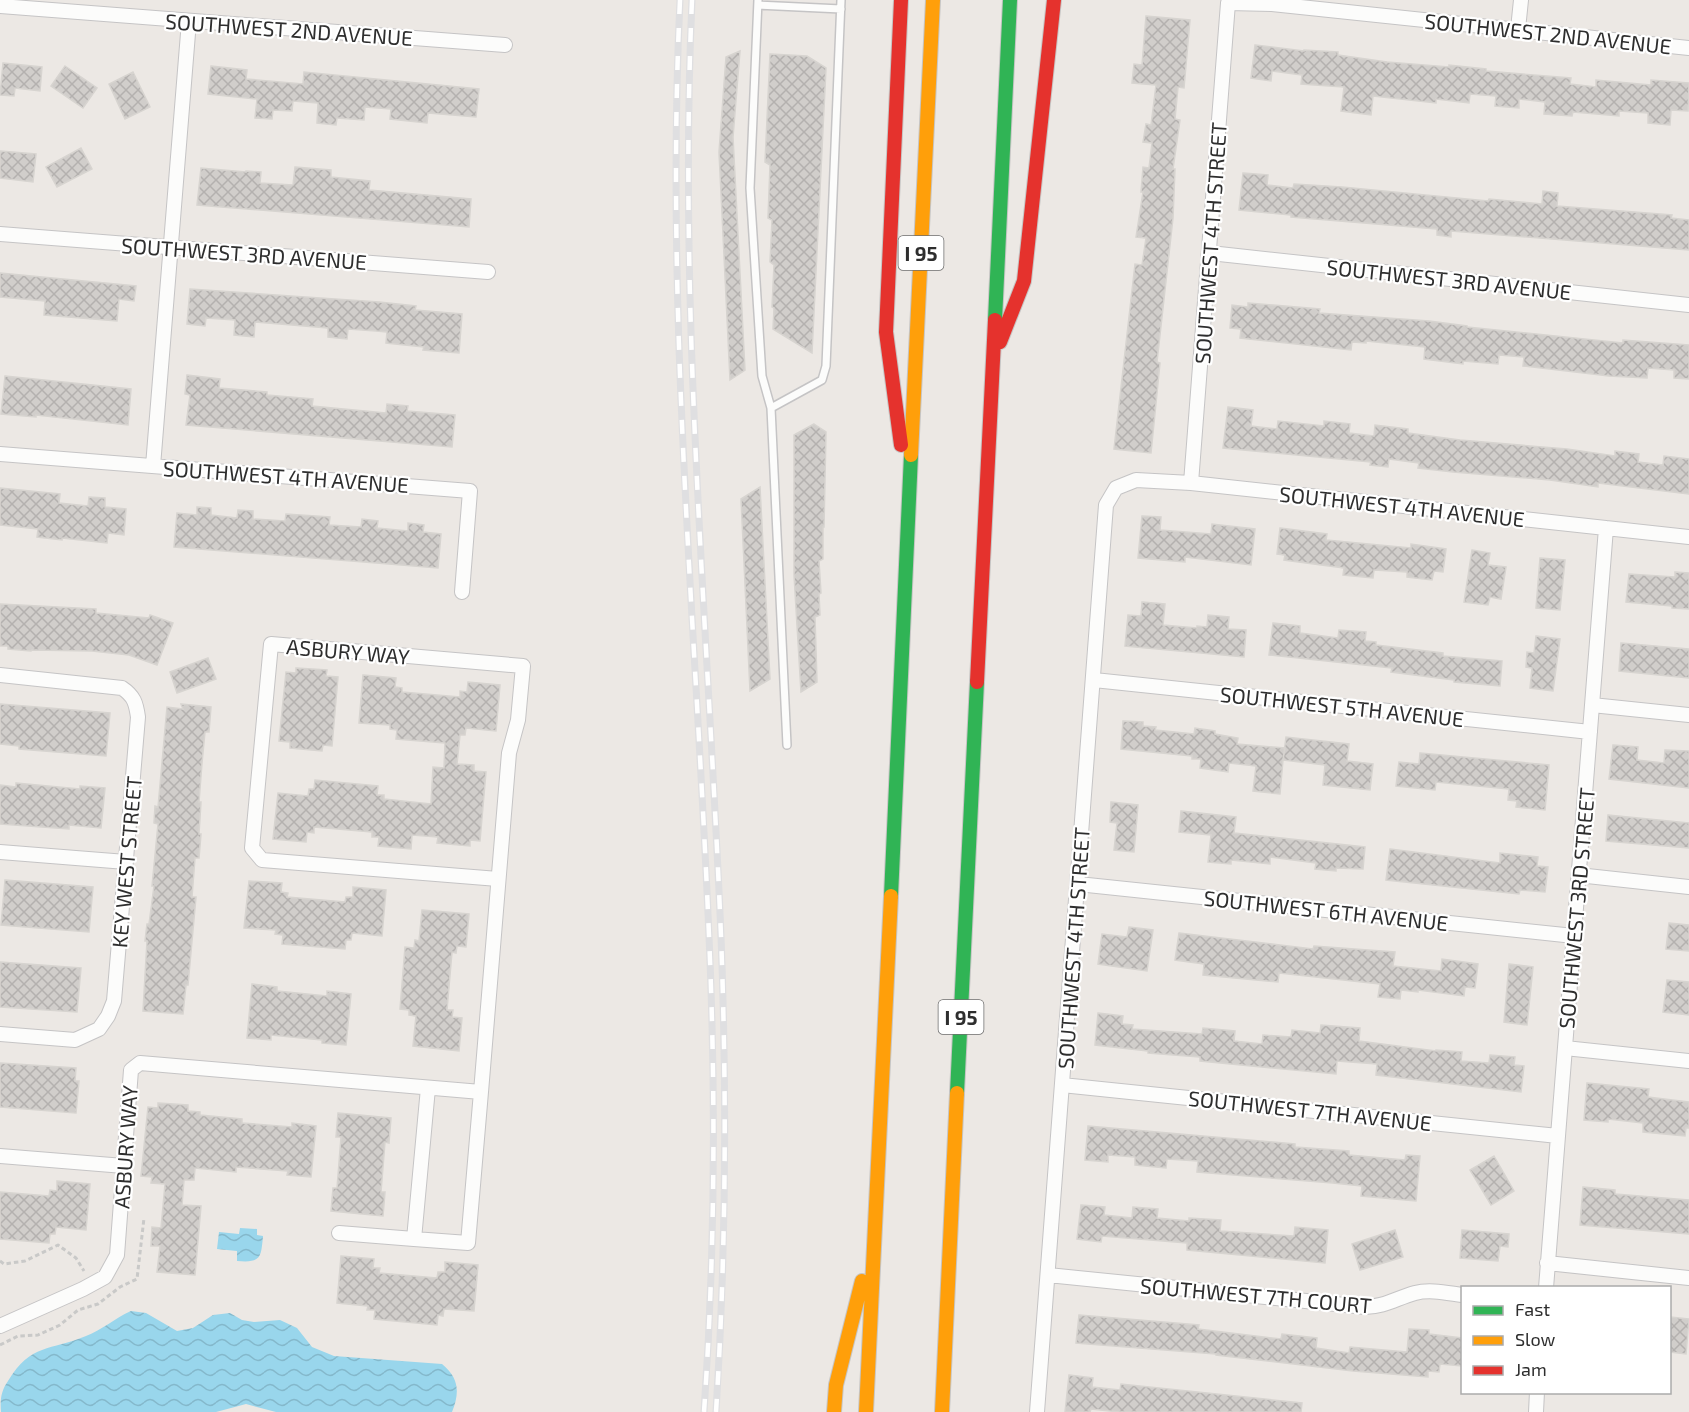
<svg xmlns="http://www.w3.org/2000/svg" width="1689" height="1412" font-family="'Exo 2',sans-serif">
<defs>
<pattern id="water-waves" width="16" height="10" patternUnits="userSpaceOnUse" patternTransform="scale(1.5)"><rect width="16" height="10" fill="#99d6ec"/><path d="M0 5q4-4 8 0t8 0" fill="none" stroke="#84b8cb"/></pattern>
<pattern id="building-cross-hatch" width="8" height="8" patternUnits="userSpaceOnUse" patternTransform="scale(1.5)"><rect width="8" height="8" fill="#d1cecb"/><path d="M0 0l8 8M0 8l8-8" fill="none" stroke="#b4b1af"/></pattern>
</defs>
<rect width="100%" height="100%" fill="#ece8e4"/>
<path fill="url(#water-waves)" d="M240 1228 257 1229V1235L263 1236C261 1258 261 1263 237 1261V1251L217 1249 219 1232 239 1234Z
M131 1311 146 1313 177 1331 193 1328 213 1315 230 1313 242 1320 254 1322 280 1320 297 1328 312 1347 334 1356 442 1364C459 1378 460 1392 452 1412H276L246 1404 216 1412H1C0 1400 1 1391 8 1381 31 1343 50 1351 86 1336 102 1330 115 1318 131 1311Z"/>
<path fill="url(#building-cross-hatch)" stroke="#d7d4d0" stroke-width="1.5" d="M1146 16 1190 20 1184 88 1178 87 1175 119 1180 120 1173 169H1175L1173 218 1157 362 1160 363 1151 453 1114 449 1135 264 1142 265 1146 238 1136 237 1143 192H1141L1143 167 1149 168 1152 143 1143 142 1146 124 1151 125 1156 85 1132 83 1134 64 1142 65Z
M1255 45 1304 51V50L1338 52V55L1387 62 1449 67V65L1486 69V71L1571 78 1570 84 1596 87V80L1651 85V80L1689 83 1688 111 1671 110 1670 125 1648 123V113L1619 111V116L1573 112 1572 116 1544 114 1545 102 1519 99V108L1495 106 1496 96 1470 94 1469 103 1436 99V103L1373 96 1371 115 1341 111 1344 87 1301 84 1302 75 1272 71 1271 81 1251 78Z
M740 51 733 137 745 370 730 380 719 152 726 57Z
M770 54 807 56 826 68 812 353 773 329 774 308 772 307 774 265 770 262 772 220 768 218 770 165 765 162Z
M3 63 42 67 40 91 15 88 14 96 0 95Z
M65 66 97 88 83 108 51 86Z
M211 66 247 70 246 79 303 84 304 72 479 89 476 117 428 113 427 123 390 119 391 109 365 107 364 120 337 118 336 125 317 123 318 103 293 101 292 111 273 110 272 119 255 118 257 99 208 94Z
M133 72 150 107 125 119 109 84Z
M81 148 92 169 57 187 46 167Z
M0 151 36 154 33 182 0 178Z
M295 167 331 170V177L370 181 369 190 471 199 469 227 197 205 201 168 246 172V171L261 172 260 183 293 185Z
M1243 173 1268 175 1267 185 1293 188 1294 184 1342 187 1488 201 1489 199 1542 204 1543 191 1558 193 1557 206 1672 215 1671 218 1689 220V250L1451 231V237L1437 235V229L1291 217V215L1239 210Z
M0 273 136 286 134 301 119 299 117 321 44 315 45 301 0 297Z
M190 289 379 302 416 306 415 310 462 314 459 353 423 350 424 347 386 343 387 332 376 331 348 329 347 339 328 337V328L255 322 254 337 234 335 235 320 206 318 205 326 187 324Z
M1248 303 1320 309 1319 313 1429 321 1467 326V327L1623 343V340L1689 345V379L1674 378V370L1648 368 1647 378 1609 376 1523 366 1524 357 1499 355 1498 364 1463 361V364L1424 359 1425 347 1366 341V343L1352 342 1351 350 1240 338 1241 329 1230 328 1232 305 1248 307Z
M187 375 220 379 219 388 267 392V395L313 399 312 406 386 413 387 404 408 406 407 411 455 415 452 447 186 425 190 395 185 394Z
M5 376 131 389 128 425 36 415V417L1 414Z
M1228 407 1253 410 1251 426 1277 429 1278 421 1324 426V421L1350 424 1349 433 1374 436 1375 425 1408 429V433L1460 440 1567 449 1615 456V451L1639 454 1638 462 1663 465 1664 456 1689 459V494L1598 483V487L1550 480 1453 472 1418 468 1419 463 1389 459 1388 467 1370 465 1371 462 1223 448Z
M814 424 826 432 824 527H823V559L819 561 821 593 819 594 820 615 815 617 817 682 801 692 794 575V435Z
M760 487 770 679 750 691 741 499Z
M0 488 60 494 59 503 88 506 89 497 105 498V507L126 509 124 535 108 533 107 543 62 538V540L37 537 38 529 0 525Z
M197 507 211 508V515L237 518 238 510 253 511V519L285 521 286 514 330 517 329 525 361 527 362 519 378 521 377 528 408 531V523L424 525 423 532 441 534 438 568 174 547 177 513 197 515Z
M1142 516 1161 517 1160 530 1211 534 1212 524 1255 529 1251 565 1185 557V562L1138 558Z
M1280 528 1327 534 1326 540 1411 548V544L1446 549 1443 572 1434 571 1432 580 1407 577V572L1374 570 1373 578 1343 575 1344 568 1284 560 1285 555 1277 554Z
M1472 550 1490 553 1488 565 1506 567 1501 599 1490 597 1488 605 1464 602Z
M1540 558 1565 560 1560 610 1536 608Z
M1675 572 1689 573V609L1672 608V606L1626 602 1629 574 1675 577Z
M1142 602 1165 604 1163 625 1197 628V626L1207 627 1208 615 1229 617 1228 629 1246 630 1244 657 1125 646 1128 615 1141 616Z
M0 604 96 609V613L149 618 150 615 173 623 157 665 129 655 92 651 32 650 31 651 8 649V646H0Z
M1273 623 1300 626V633L1338 638 1339 630 1366 632 1365 641 1376 642V645L1443 653V656L1502 661 1500 686 1454 682V680L1391 672 1392 668 1269 655Z
M1536 636 1560 639 1553 691 1530 688 1532 668 1526 667 1527 652 1534 653Z
M1621 643 1689 649V678L1619 671Z
M208 658 216 679 177 693 170 672Z
M296 668 327 670 326 676 338 677 332 746 323 745 322 751 290 748V742L279 741 286 672 296 673Z
M363 675 396 678 395 687 402 688V692L460 697V691L467 692 468 682 500 685 496 731 466 728 465 735H460L457 764 474 765V771L486 772 480 841 470 840V846L437 843 438 837 412 835 411 849 378 846 379 837H372V832L314 827V833L307 832 306 842 273 839 278 793 308 796 309 789H314L315 780 378 786 377 795H384V799L431 804 433 767 444 768 445 743 396 739 397 730 390 729V725L359 723Z
M0 704 110 713 106 756 19 749V746L0 744Z
M181 704 211 707 209 732H205L202 763 199 802H201L199 834H201L199 858H195L192 897H196L188 985H186L183 1014 143 1011 147 941H145L147 924H149L154 886H152L158 824 154 823 155 806 158 807 167 707 183 709Z
M1123 721 1143 722V726L1156 727 1155 730 1194 734 1195 728 1215 731V734L1238 738 1237 744 1285 748 1283 760 1286 737 1349 744 1347 761 1373 764 1370 790 1323 785 1325 765 1283 760 1280 794 1253 791 1256 766 1229 763 1228 772 1200 768 1201 759H1192V756L1121 749Z
M1613 745 1638 747 1637 760 1664 763 1665 750 1689 751V788L1609 779Z
M1420 753 1549 765 1545 810 1516 807 1517 801 1508 800 1509 789 1436 782 1435 790 1396 786 1399 762 1419 764Z
M16 783 80 789V786L105 788 101 828 69 825V829L0 824V785L16 787Z
M1111 802 1138 805 1134 852 1114 850 1117 823 1110 822Z
M1181 811 1236 817 1234 833 1365 847 1363 869 1336 868V871L1315 869 1316 863 1270 857V864L1231 860V864L1208 862 1211 835 1179 832Z
M1608 815 1689 823V848L1606 841Z
M1390 849 1500 863V853L1538 857 1537 866 1548 867 1545 892 1520 890 1519 894 1386 880Z
M5 880 93 887 89 932 1 925Z
M249 881 282 883 281 892 288 893 287 897 345 902 346 897H353V887L386 890 382 936 352 933 351 940H346L345 949 282 944 283 935 275 934 276 930 244 928Z
M422 910 469 914 466 947 457 946 456 953 452 952 447 1010H453L452 1017 462 1018 459 1051 413 1046 416 1016 409 1015V1010L400 1009 405 947 414 948 415 940 419 941Z
M1669 923 1689 925V951L1666 949Z
M1129 927 1153 930 1147 971 1098 964 1102 934 1127 937Z
M1179 933 1313 949 1314 946 1395 952 1393 966 1441 971 1442 959 1478 964 1475 988 1465 987 1464 996 1418 990V992L1401 990 1400 999 1378 997 1380 984 1279 973 1278 982 1203 975 1204 964 1175 960Z
M0 962 81 968 77 1012 0 1007Z
M1509 964 1533 967 1527 1025 1504 1022Z
M1667 980 1689 982V1015L1663 1012Z
M252 984 277 987V991L327 996V991L351 994 346 1045 322 1043V1040L271 1035V1040L247 1038Z
M1098 1013 1123 1016 1122 1024 1133 1025 1132 1029 1202 1034 1203 1028 1235 1031 1234 1041 1262 1044 1263 1035 1291 1037 1292 1030 1320 1033 1321 1025 1360 1028 1359 1041 1436 1051V1050L1462 1052 1461 1061 1489 1063 1490 1055 1515 1057 1514 1065 1524 1066 1521 1092 1376 1075 1377 1064 1337 1061 1336 1074 1200 1061V1057L1148 1053V1051L1095 1045Z
M0 1063 76 1068 75 1081H79L76 1113 0 1107Z
M1587 1083 1649 1089 1648 1097 1689 1102V1128H1686L1685 1136 1643 1132V1123L1608 1119V1122L1584 1120Z
M158 1103 188 1105V1111L200 1112V1115L242 1119V1123L292 1127V1123L316 1126 311 1177 287 1175 288 1171 236 1167V1172L195 1168 194 1180H184L182 1205 201 1206 195 1275 157 1272 160 1246H151L152 1227 161 1228 165 1184 151 1183 152 1177 141 1176 148 1107 158 1108Z
M338 1113 391 1118 389 1143 385 1142 381 1192H385L383 1216 331 1211 333 1188H337L341 1137H336Z
M1088 1126 1295 1144V1147L1349 1151V1155L1405 1160 1406 1155 1420 1156 1416 1201 1361 1196 1362 1186 1333 1183 1332 1180V1183L1197 1172 1198 1161 1167 1159 1166 1168 1135 1165V1157L1108 1155V1162L1085 1160Z
M1494 1156 1514 1191 1491 1205 1470 1170Z
M57 1181 90 1184 86 1230 56 1227 55 1234H50L49 1243 0 1239V1192L49 1196 50 1190 57 1191Z
M1583 1187 1615 1190V1194L1689 1200V1234L1580 1225Z
M1081 1205 1105 1207 1104 1215 1132 1218 1133 1207 1158 1209 1157 1218 1189 1221V1218L1221 1220 1220 1231 1294 1236 1295 1227 1328 1230 1325 1263 1187 1250V1243L1102 1236 1101 1242 1077 1239Z
M1395 1230 1403 1257 1360 1270 1352 1244Z
M1462 1230 1509 1234 1508 1247 1500 1246 1498 1261 1460 1258Z
M341 1256 374 1259 373 1268H380L379 1273 437 1278 438 1272H445V1262L478 1265 474 1311 444 1309 443 1316 438 1315 437 1325 374 1319 375 1310H367L368 1306 337 1303Z
M1079 1315 1199 1325 1198 1329 1281 1339 1282 1334 1317 1338 1316 1348 1349 1353 1350 1347 1407 1352 1409 1329 1429 1330V1334L1462 1338V1366L1440 1364 1439 1372 1428 1371V1377L1353 1371 1216 1355V1354L1076 1343Z
M1670 1317 1689 1319 1686 1354 1670 1352Z
M1069 1375 1093 1378 1092 1387 1120 1390 1121 1384 1302 1403 1301 1412H1119L1091 1409 1090 1412H1065Z"/>
<g fill="none" stroke-linecap="round" stroke-linejoin="round">
<g stroke="#c5c4c5" stroke-width="10">
<path id="lane" d="M758 0 750 188 762 376 771 408 787 745
M758 5 841 9
M771 408 822 380 826 366 841 0"/>
</g>
<g stroke="#c5c4c5" stroke-width="16">
<path id="street" d="M0 6 505 45
M1518 29 1521 0
M0 234 488 272
M1210 253 1689 305
M0 454 470 491 462 592
M153 466 189 21
M1191 483 1228 3 1272 4 1689 48
M0 675 122 688C134 696 136 703 138 717L114 1001 108 1016 99 1029 75 1040 0 1034
M1094 680 1590 732
M1592 705 1689 715
M0 852 126 862
M1578 875 1689 887
M1078 884 1574 936
M1565 1048 1689 1061
M1062 1085 1558 1136
M428 1088 414 1239 468 1243 481 1092
M0 1156 124 1166
M339 1233 414 1239
M1547 1263 1689 1278
M1048 1275 1365 1307C1384 1307 1397 1298 1415 1293 1430 1289 1447 1293 1462 1295
M1546 1288 1606 528
M0 1326 83 1289 105 1277 117 1255 131 1070 140 1063 481 1092 509 753 518 720 523 666 271 644 252 848 262 860 498 879
M1037 1412 1106 505 1116 488 1136 480 1191 483 1689 537
M1536 1412 1537 1392"/>
</g>
<g stroke="#c6c5c4" stroke-width="16">
<path id="fast" d="M995 320 1010 0
M891 896 911 455
M957 1093 977 682"/>
</g>
<g stroke="#c6c5c4" stroke-width="16">
<path id="slow" d="M911 455 933 0
M834 1412 836 1385 862 1281
M866 1412 891 896
M942 1412 957 1093"/>
</g>
<g stroke="#c6c5c4" stroke-width="16">
<path id="jam" d="M901 0 886 332 901 445
M1000 342 1024 281 1054 0
M977 682 995 320"/>
</g>
<path stroke="#c9c9c8" stroke-width="3" stroke-dasharray="4.5 3" stroke-linecap="butt" d="M0 1261 4 1264 25 1261 58 1245 76 1258 84 1271
M0 1345 18 1336 38 1335 60 1325 78 1310 98 1304 120 1287 137 1279 144 1218"/>
<use href="#lane" stroke="#fcfcfb" stroke-width="7"/>
<use href="#street" stroke="#fcfcfb" stroke-width="14"/>
<use href="#fast" stroke="#30b455" stroke-width="14"/>
<use href="#slow" stroke="#ff9f0a" stroke-width="14"/>
<use href="#jam" stroke="#e5322d" stroke-width="14"/>
<g stroke="#dfdfe1" stroke-width="7">
<path id="rail" d="M680 0C665 312 696 625 709 936 716 1095 715 1254 704 1412
M692 0C678 312 708 624 721 936 727 1095 726 1254 716 1412"/>
</g>
<use href="#rail" stroke="#fff" stroke-width="4.5" stroke-dasharray="14" stroke-linecap="butt"/>
</g>
<g text-anchor="middle" dominant-baseline="central" stroke-width="4.5" stroke-linejoin="round" paint-order="stroke">
<g fill="#fff" stroke="#6d6d6d" stroke-width="1.5">
<rect x="898.5" y="236" width="45" height="34" rx="4.5"/>
<rect x="938.5" y="1000" width="45" height="34" rx="4.5"/>
</g>
<g font-size="20" font-weight="bold" fill="#2e2e2e">
<text x="921" y="253">I 95</text>
<text x="961" y="1017">I 95</text>
</g>
<g font-size="21" fill="#2e2e2e" stroke="#fff">
<text transform="translate(289 29) rotate(4)">SOUTHWEST 2ND AVENUE</text>
<text transform="translate(1548 33) rotate(6)">SOUTHWEST 2ND AVENUE</text>
<text transform="translate(1210 243) rotate(-86)">SOUTHWEST 4TH STREET</text>
<text transform="translate(244 253) rotate(4)">SOUTHWEST 3RD AVENUE</text>
<text transform="translate(1449 279) rotate(6)">SOUTHWEST 3RD AVENUE</text>
<text transform="translate(286 476) rotate(4)">SOUTHWEST 4TH AVENUE</text>
<text transform="translate(1402 506) rotate(6)">SOUTHWEST 4TH AVENUE</text>
<text transform="translate(348 651) rotate(5)">ASBURY WAY</text>
<text transform="translate(1342 706) rotate(6)">SOUTHWEST 5TH AVENUE</text>
<text transform="translate(126 862) rotate(-85)">KEY WEST STREET</text>
<text transform="translate(1576 908) rotate(-85)">SOUTHWEST 3RD STREET</text>
<text transform="translate(1326 910) rotate(6)">SOUTHWEST 6TH AVENUE</text>
<text transform="translate(1073 948) rotate(-86)">SOUTHWEST 4TH STREET</text>
<text transform="translate(1310 1110) rotate(6)">SOUTHWEST 7TH AVENUE</text>
<text transform="translate(125 1147) rotate(-86)">ASBURY WAY</text>
<text transform="translate(1256 1295) rotate(5)">SOUTHWEST 7TH COURT</text>
</g>
</g>
<rect x="1461" y="1286" width="210" height="108" fill="#ffffff" stroke="#ababab" stroke-width="1.5"/>
<rect x="1473" y="1306" width="30" height="9" fill="#30b455" stroke="#ababab" stroke-width="1.5"/>
<text x="1515" y="1316" font-size="18" fill="#2e2e2e">Fast</text>
<rect x="1473" y="1336" width="30" height="9" fill="#ff9f0a" stroke="#ababab" stroke-width="1.5"/>
<text x="1515" y="1346" font-size="18" fill="#2e2e2e">Slow</text>
<rect x="1473" y="1366" width="30" height="9" fill="#e5322d" stroke="#ababab" stroke-width="1.5"/>
<text x="1515" y="1376" font-size="18" fill="#2e2e2e">Jam</text>
</svg>
